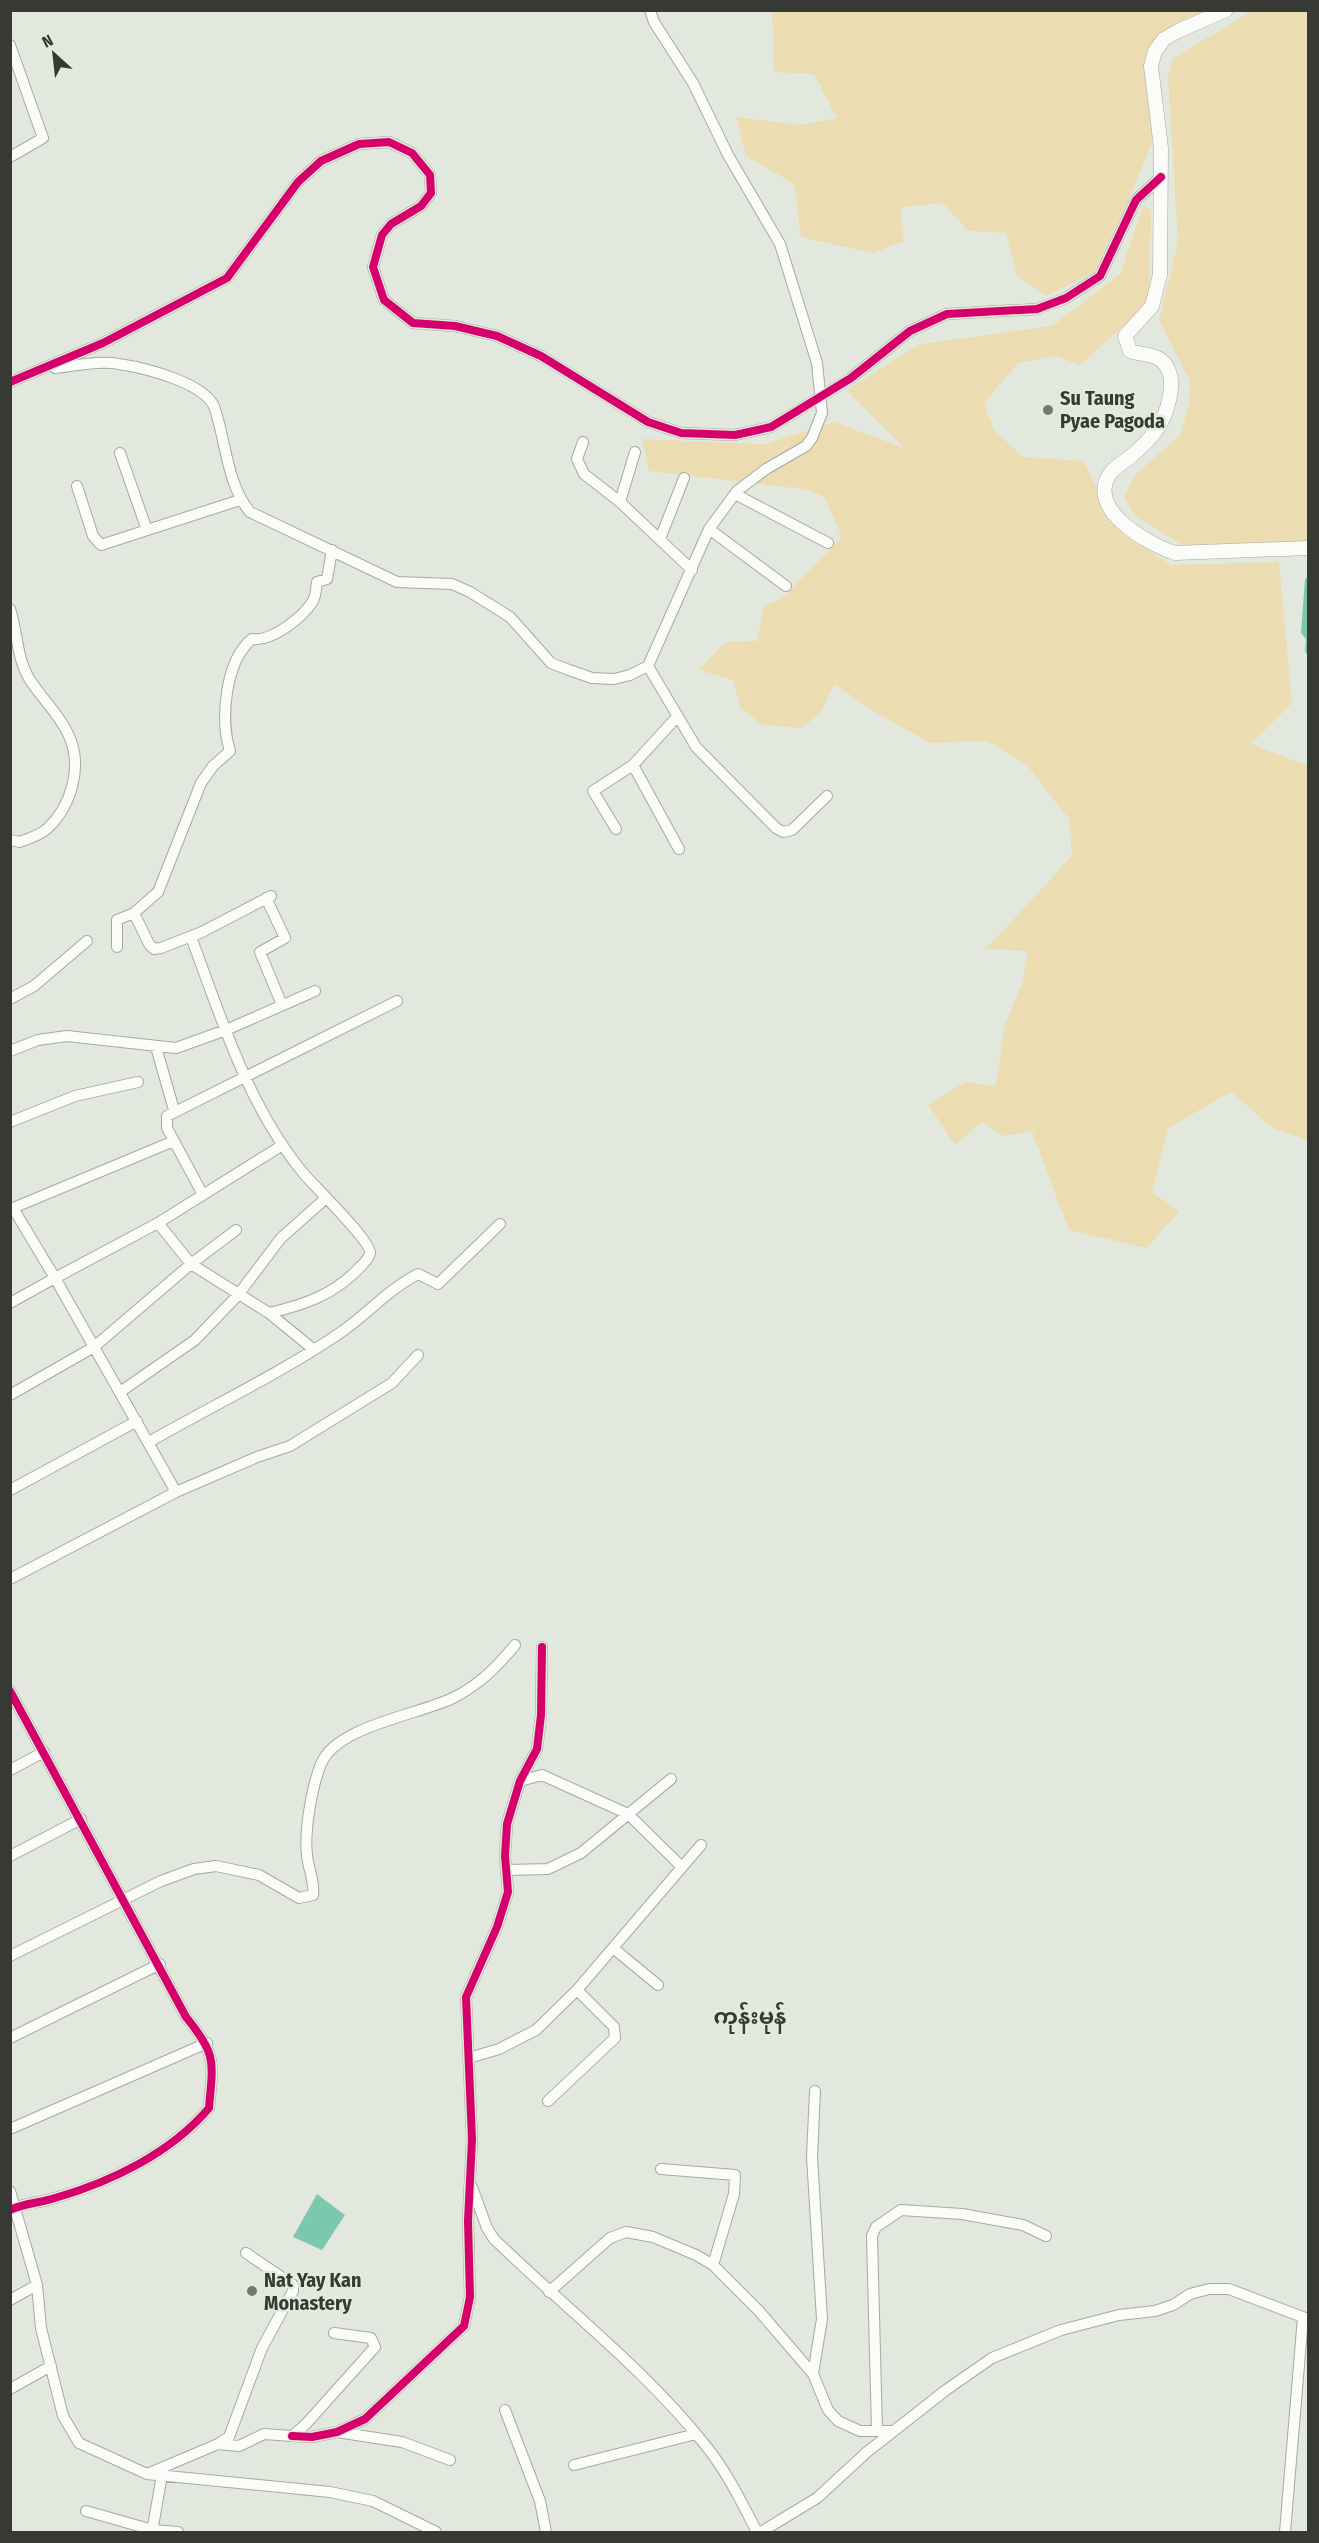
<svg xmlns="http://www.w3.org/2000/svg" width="1319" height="2543" font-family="'Fira Sans Condensed','Noto Sans Myanmar',sans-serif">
<rect width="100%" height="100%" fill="#e3e8de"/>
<path fill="#ebdcb1" d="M772 11H1217L1210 15 1174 24 1145 56 1152 143 1129 199 1094 272 1046 296 1017 276 1006 233 968 231 943 203 900 207 904 241 873 253 801 237 794 184 746 156 736 117 800 125 837 118 814 74 774 72Z
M1252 11H1308V540L1255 548 1185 547 1134 515 1124 496 1136 474 1180 435 1189 405 1190 381 1159 320 1178 242 1168 77 1172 59Z
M1143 206 1151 210 1149 303 1080 365 1056 356 1018 363 984 403 994 430 1023 457 1083 461 1121 533 1171 565 1279 562 1292 703 1251 744 1308 766V1140L1274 1129 1231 1092 1168 1128 1152 1192 1179 1212 1146 1248 1069 1230 1032 1131 1004 1136 982 1122 955 1145 928 1104 966 1082 996 1086 1004 1027 1022 983 1028 951 986 949 1072 856 1069 819 1026 764 987 741 931 743 878 714 834 684 821 713 801 728 763 725 741 709 733 680 699 670 726 642 757 641 764 606 783 598 842 537 824 496 803 489 649 471 642 439 765 444 834 422 904 448 847 390 920 344 1052 326 1120 274Z"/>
<path fill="#7cc8af" d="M1308 577V655L1305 652 1306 639 1301 633 1305 579Z
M317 2194 345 2215 322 2250 293 2237Z"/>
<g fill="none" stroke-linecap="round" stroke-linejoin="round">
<g stroke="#a5a9a1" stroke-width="12">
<path id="minor" d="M10 45 43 138 10 157
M55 368C75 366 100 360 119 364 145 368 207 383 215 409 226 443 227 484 250 512L397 582 452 584 470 592 510 617 551 663 569 670 592 678 614 679 630 675 648 666 709 529 737 491 766 469 806 446 812 438 822 413 817 363 780 244 728 155 693 83 654 22 650 10
M10 382 103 343 227 278 298 182 321 161 359 144 389 142 412 153 430 175 431 193 421 206 391 224 382 235 373 267 384 300 413 323 455 326 497 336 541 356 648 422 681 433 735 435 771 427 851 378 910 331 947 314 1037 309 1066 298 1100 276 1136 200 1161 177
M583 442 577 459 584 474 620 502 692 570
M120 453 147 530
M77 486 93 536 101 545 240 500
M735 494 828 543
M620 502 635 452
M709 529 786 586
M660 539 684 478
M10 609C18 632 16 658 30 680 42 699 60 715 69 736 83 767 71 806 48 828 41 835 28 839 19 842L10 840
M648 666 696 747 776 828 783 832 792 830 827 796
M633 765 679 849
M616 829 593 791 633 765 676 718
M266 898 285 938 260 952 282 1005
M134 913 149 944 154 949 161 948 202 932 271 896
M191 937C221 1017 248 1107 304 1174 315 1187 371 1241 370 1253 369 1259 364 1263 360 1267 334 1295 304 1305 269 1313
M117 947V920L134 913 158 892 201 783 213 766 230 751C220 720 225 661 252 639 272 642 303 617 313 601 316 596 316 588 317 582L327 579 332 550
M10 999 34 986 87 941
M156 1047 174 1110
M10 1051 38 1040 67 1036 176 1048 226 1030 315 991
M10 1122 75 1096 138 1082
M202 1193 167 1128V1116L397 1001
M158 1223 191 1264 269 1313 313 1349
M10 1303 55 1278 13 1208 174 1141
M120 1392 195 1340 238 1295 281 1238 325 1199
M10 1395 94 1347 55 1278 158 1223 281 1146
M149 1442C212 1406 277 1375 337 1335 366 1316 387 1290 418 1274L438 1284 500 1224
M10 1490 137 1421
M176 1492 94 1347 191 1264 236 1230
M10 1579 176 1492 257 1457 290 1446 392 1383 418 1355
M10 1691 186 2017C217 2055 213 2061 209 2108 171 2153 111 2182 55 2198 40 2203 24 2203 10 2210
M10 1770 44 1752
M520 1781 542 1775 628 1814 682 1867
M10 1856 81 1819
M506 1870 548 1869 581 1853 671 1779
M613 1948 658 1985
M10 1956 161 1881 194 1869 216 1866 259 1875 299 1898 313 1895C315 1882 308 1868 307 1855 304 1831 312 1786 321 1764 336 1726 418 1715 453 1698 479 1685 497 1667 515 1645
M10 2038 160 1964
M469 2058 499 2049 536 2030 577 1990 701 1845
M815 2091 812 2157 822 2319 813 2374 828 2410 838 2421 860 2431H894
M548 2101 615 2038 614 2027 577 1990
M10 2129 207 2043
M661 2169 735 2175 734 2194 713 2265
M472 2187 487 2228 494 2239C565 2308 645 2369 706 2446 727 2472 742 2503 757 2532
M10 2191 37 2285 41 2328 63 2416 79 2443 147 2474 330 2492 373 2501 436 2532
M549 2292 610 2238 626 2232 653 2237 696 2255 713 2265 759 2311 813 2374
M10 2300 37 2285
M10 2389 51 2366
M505 2410 540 2501 546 2532
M877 2431 872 2236 876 2227 901 2210 962 2214 1023 2225 1046 2236
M337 2432 402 2442 450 2460
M292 2436 312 2437 337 2432 365 2419 464 2326 470 2297 468 2221 472 2139 466 1997 497 1927 508 1892 505 1856 507 1824 520 1781 537 1749 541 1715 542 1647
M218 2444 239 2446 264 2434 292 2436 306 2424 375 2347 371 2338 334 2333
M574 2465 696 2434
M147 2474 218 2444 229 2437 262 2348 293 2291V2285L246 2253
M86 2511 153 2530 178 2532
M152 2532 162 2475
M761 2532 817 2498 867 2452 946 2390 992 2358 1061 2330 1119 2315 1155 2311 1173 2305 1190 2294 1209 2289H1229L1308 2319
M1285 2532 1303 2317"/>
</g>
<g stroke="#a5a9a1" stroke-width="15">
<path id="secondary" d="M1226 10 1178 31 1164 39 1155 51 1151 66 1161 148 1160 275 1152 306 1125 336 1130 351C1140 355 1152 353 1161 360 1169 366 1172 378 1171 388 1168 420 1154 437 1130 457 1125 461 1117 466 1112 471 1082 508 1148 544 1175 553L1308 548"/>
</g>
<use href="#minor" stroke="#fbfcfa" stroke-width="10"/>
<use href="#secondary" stroke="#fbfcfa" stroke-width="14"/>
<g stroke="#e3ecda" stroke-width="11">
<path id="cycleway" d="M10 382 103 343 227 278 298 182 321 161 359 144 389 142 412 153 430 175 431 193 421 206 391 224 382 235 373 267 384 300 413 323 455 326 497 336 541 356 648 422 681 433 735 435 771 427 851 378 910 331 947 314 1037 309 1066 298 1100 276 1136 200 1161 177
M10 1691 186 2017C217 2055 213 2061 209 2108 171 2153 111 2182 55 2198 40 2203 24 2203 10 2210
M292 2436 312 2437 337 2432 365 2419 464 2326 470 2297 468 2221 472 2139 466 1997 497 1927 508 1892 505 1856 507 1824 520 1781 537 1749 541 1715 542 1647"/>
</g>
<use href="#cycleway" stroke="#d6006c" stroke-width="8"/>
</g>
<g fill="#737770" stroke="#e3ecda" stroke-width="2">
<circle cx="1048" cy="410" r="6"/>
<circle cx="252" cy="2291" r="6"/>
</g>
<g text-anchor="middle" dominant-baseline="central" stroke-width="5" stroke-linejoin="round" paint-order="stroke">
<g font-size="20" font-weight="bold" fill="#373a34" stroke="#e3ecda" text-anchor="start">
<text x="1060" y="398">Su Taung<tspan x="1060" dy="23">Pyae Pagoda</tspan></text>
<text x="264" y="2280">Nat Yay Kan<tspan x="264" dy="23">Monastery</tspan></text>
</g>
<g font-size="22" font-weight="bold" fill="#373a34" stroke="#e3ecda">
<text x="750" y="2016">ကုန်းမုန်</text>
</g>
</g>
<rect width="1319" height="2543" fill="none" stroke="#373a34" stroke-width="24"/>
<g transform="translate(54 54) rotate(333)" stroke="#e3ecda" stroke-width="4.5" paint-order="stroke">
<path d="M0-4.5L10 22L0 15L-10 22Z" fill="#373a34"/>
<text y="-9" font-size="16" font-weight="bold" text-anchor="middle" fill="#373a34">N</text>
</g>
</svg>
